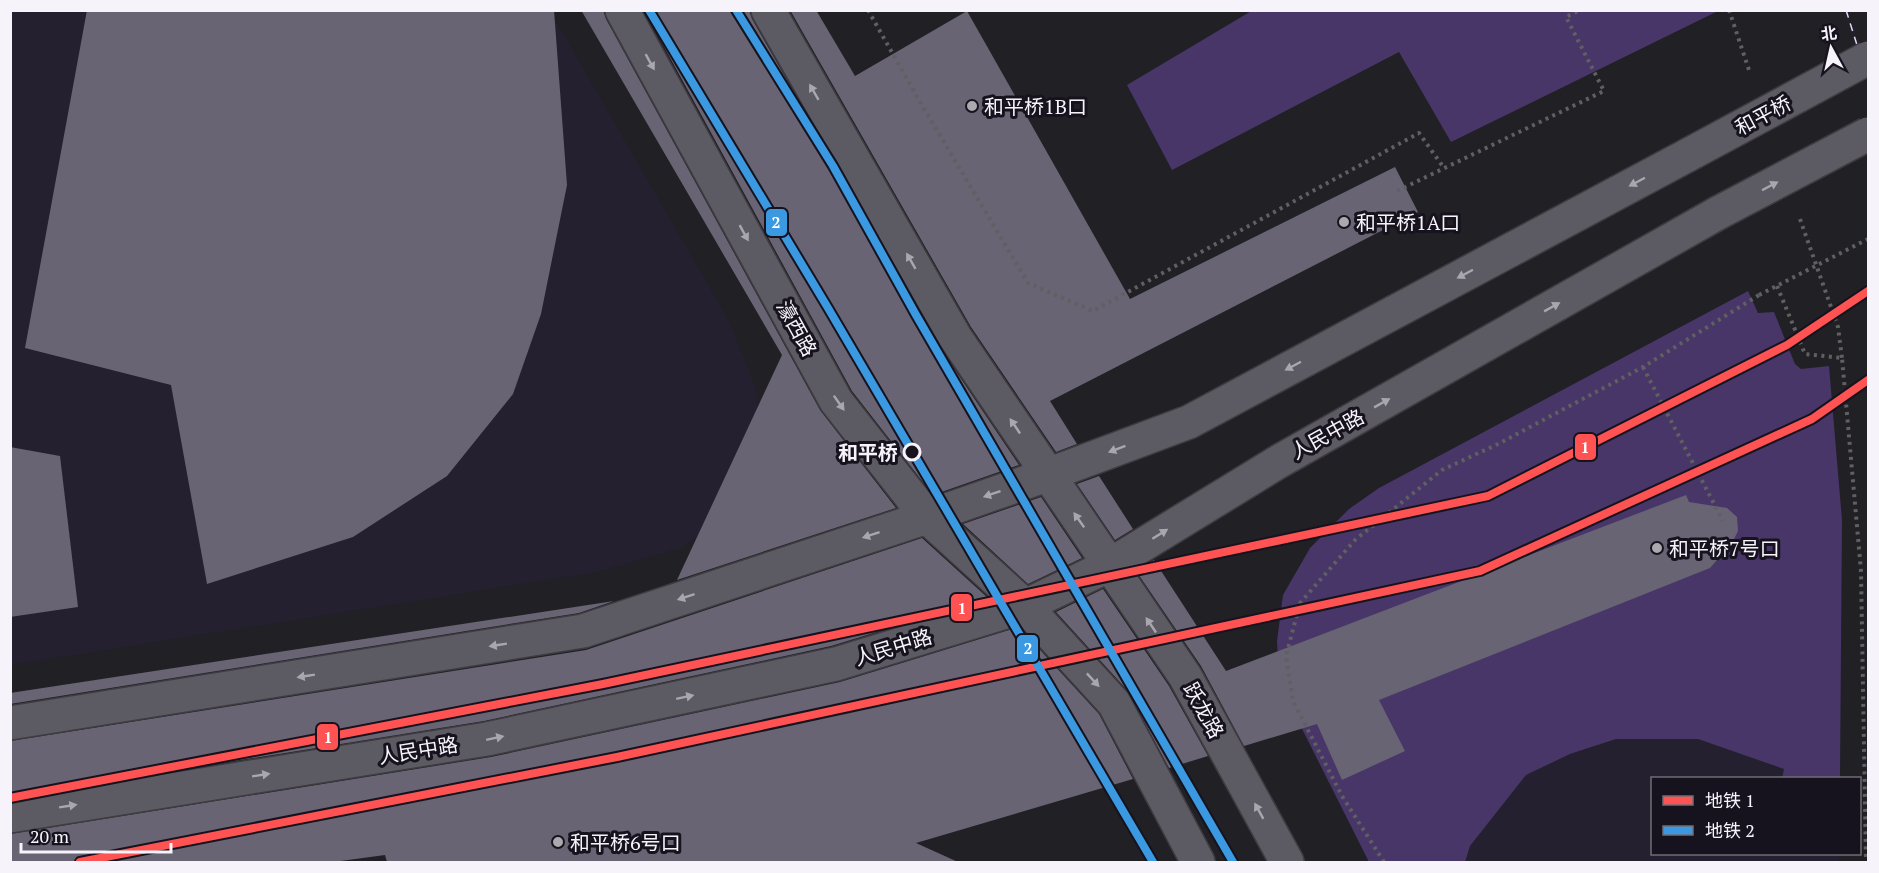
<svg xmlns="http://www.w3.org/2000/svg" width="1879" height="873" font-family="'PT Serif','Noto Sans SC',serif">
<rect width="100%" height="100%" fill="#212025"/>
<path fill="#24202f" d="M11 11H550L729 321 756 389 759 431 710 528 681 548 597 572 11 665Z
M1616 739H1698L1785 769 1782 778H1652V854H1839V862H1465L1470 846 1526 775 1570 754Z"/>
<path fill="#473667" d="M1748 291 1758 313 1774 312 1795 364 1801 369 1829 366 1842 520 1840 778H1782L1784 769 1698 739H1616L1570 754 1526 775 1470 846 1465 862H1369L1286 697 1279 682 1277 641 1283 595 1310 548 1349 509 1379 488Z"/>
<path fill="#483669" d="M1253 10H1718V11L1451 142 1399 52 1172 170 1127 85Z"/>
<path fill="#212025" d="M1736 10 1868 11V249L1830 268Z"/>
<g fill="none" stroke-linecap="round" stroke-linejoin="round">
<path stroke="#e3d8fe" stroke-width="1.5" stroke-dasharray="8 6" stroke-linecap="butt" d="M1846 10 1857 45"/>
</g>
<path fill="#686473" d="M87 10H554L567 185 541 314 513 394 447 476 353 537 207 584 171 385 25 348Z
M581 10H603L606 19 820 410 896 508 677 580 782 355Z
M644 10H749L752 19 939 346 1019 465 933 495 852 391Z
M790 10H816L855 76 967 11 1130 299 1395 167 1418 212 1050 401 1077 444 1056 452 971 327Z
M10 447 60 456 78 607 10 617Z
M1099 476 1133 529 1115 540 1077 484Z
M1686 495 1689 502 1727 508 1737 517 1738 531 1732 543 1710 568 1379 700 1405 751 1342 780 1317 724 1244 746 1201 666 1136 571 1154 560 1226 671Z
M1041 497 1082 558 1028 584 963 524Z
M922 538 988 598 831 646 484 721 10 797V741L586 650Z
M1103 589 1169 686 1208 756 1169 768 1128 691 1056 612Z
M614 601 579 613 10 704V693Z
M1019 627 1099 714 1133 779 916 843 958 862H387L385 855 333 862H10V834L491 757 840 682Z"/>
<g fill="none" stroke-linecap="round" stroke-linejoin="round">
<g stroke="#3e3c41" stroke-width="36">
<path id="primary" d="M622 10 836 401 927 517 1025 606 1114 703 1198 862
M768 10 955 337 1185 676 1287 862
M10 723 583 631 927 517 1047 475 1189 422 1688 155
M10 816 487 739 836 664 1025 606 1110 565 1278 462 1718 213"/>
</g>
<path stroke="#605f62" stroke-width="4" stroke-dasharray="3 4.5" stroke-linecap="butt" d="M868 10 920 102 1028 283 1093 311 1419 133 1444 168
M1729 10 1750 73
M1397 191 1604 91 1566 17 1580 10
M1800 219 1838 327 1842 358
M1777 286 1805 354 1842 358 1861 571 1866 862
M1643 367 1723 521
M1384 862 1342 796 1293 701 1286 656 1300 603 1355 540 1442 470 1498 444 1643 367 1759 295"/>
<use href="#primary" stroke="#5c5a62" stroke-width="33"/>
<g stroke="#3e3c41" stroke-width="36" stroke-linecap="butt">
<path id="primary-bridge" d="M1688 155 1868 58
M1718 213 1868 134"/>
</g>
<path stroke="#605f62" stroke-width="4" stroke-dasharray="3 4.5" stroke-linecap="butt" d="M1759 295 1868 239"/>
<use href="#primary-bridge" stroke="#5c5a62" stroke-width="33"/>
<g stroke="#17131e" stroke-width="12">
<path id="metro-1" d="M10 798 603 684 1488 496 1787 345 1868 291
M80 862 617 757 1480 571 1812 419 1868 380"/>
</g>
<g stroke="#17131e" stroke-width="12">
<path id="metro-2" d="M649 10 828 308 1153 862
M736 10 833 166 916 315 1233 862"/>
</g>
<use href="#metro-1" stroke="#ff5353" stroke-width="8"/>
<use href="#metro-2" stroke="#3a99e1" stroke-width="8"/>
</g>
<defs><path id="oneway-solid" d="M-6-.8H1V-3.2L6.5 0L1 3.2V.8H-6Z" transform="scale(1.5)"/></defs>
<g fill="#a9a6ae">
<use href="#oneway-solid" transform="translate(650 62) rotate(61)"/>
<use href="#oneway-solid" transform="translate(814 92) rotate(-120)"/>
<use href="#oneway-solid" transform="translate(1637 182) rotate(152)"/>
<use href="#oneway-solid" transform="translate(1770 186) rotate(-28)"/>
<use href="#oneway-solid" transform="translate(744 233) rotate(61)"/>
<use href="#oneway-solid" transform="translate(911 261) rotate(-120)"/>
<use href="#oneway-solid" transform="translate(1465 274) rotate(152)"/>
<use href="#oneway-solid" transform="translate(1552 307) rotate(-29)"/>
<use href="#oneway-solid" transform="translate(1293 366) rotate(152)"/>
<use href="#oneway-solid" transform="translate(839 403) rotate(55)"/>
<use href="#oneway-solid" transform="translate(1382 403) rotate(-29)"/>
<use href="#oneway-solid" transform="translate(1015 426) rotate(-124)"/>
<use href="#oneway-solid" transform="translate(1117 449) rotate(159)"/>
<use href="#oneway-solid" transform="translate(992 494) rotate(161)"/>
<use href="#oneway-solid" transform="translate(1079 520) rotate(-125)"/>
<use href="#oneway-solid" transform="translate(1160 534) rotate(-32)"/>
<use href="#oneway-solid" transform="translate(871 535) rotate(162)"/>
<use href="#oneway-solid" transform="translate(686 597) rotate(162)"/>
<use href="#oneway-solid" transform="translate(1151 625) rotate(-124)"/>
<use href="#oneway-solid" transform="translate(498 645) rotate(171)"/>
<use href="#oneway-solid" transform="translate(306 676) rotate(171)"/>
<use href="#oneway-solid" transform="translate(1093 680) rotate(47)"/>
<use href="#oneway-solid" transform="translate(685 697) rotate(-12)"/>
<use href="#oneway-solid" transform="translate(495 738) rotate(-12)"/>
<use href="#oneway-solid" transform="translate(261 775) rotate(-9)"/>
<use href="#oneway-solid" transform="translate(68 806) rotate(-9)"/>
<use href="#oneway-solid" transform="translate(1259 811) rotate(-119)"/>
</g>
<g fill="#aba9b0" stroke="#17131e" stroke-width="2">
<circle cx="972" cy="106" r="6"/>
<circle cx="1344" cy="222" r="6"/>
<circle cx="1657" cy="548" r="6"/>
<circle cx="558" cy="842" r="6"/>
</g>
<circle fill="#17131e" stroke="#f6f3fb" stroke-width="3" cx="912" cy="452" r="8"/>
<g text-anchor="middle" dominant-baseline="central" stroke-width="6" stroke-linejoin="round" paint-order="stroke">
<g font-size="20" fill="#f6f3fb" stroke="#17131e" text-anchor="start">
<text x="984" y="106">和平桥1B口</text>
<text x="1356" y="222">和平桥1A口</text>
<text x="1669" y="548">和平桥7号口</text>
<text x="570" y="842">和平桥6号口</text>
</g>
<g font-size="20" fill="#f6f3fb" stroke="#17131e">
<text transform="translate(1763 115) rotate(-28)">和平桥</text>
<text transform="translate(797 328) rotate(61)">濠西路</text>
<text transform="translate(1327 434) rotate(-29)">人民中路</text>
<text transform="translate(893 647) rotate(-17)">人民中路</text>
<text transform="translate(1204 710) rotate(61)">跃龙路</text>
<text transform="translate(418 750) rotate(-9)">人民中路</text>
</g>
<g font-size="20" font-weight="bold" fill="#f6f3fb" stroke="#17131e" text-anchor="end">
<text x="898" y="452">和平桥</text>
</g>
</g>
<g stroke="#17131e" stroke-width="2">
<rect x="765" y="208" width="23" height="29" rx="6" fill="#3a99e1"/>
<rect x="1574" y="433" width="23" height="28" rx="6" fill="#ff5353"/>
<rect x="950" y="593" width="23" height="29" rx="6" fill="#ff5353"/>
<rect x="1016" y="634" width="23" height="29" rx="6" fill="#3a99e1"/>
<rect x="316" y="723" width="23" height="28" rx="6" fill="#ff5353"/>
</g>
<g font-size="16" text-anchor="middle" font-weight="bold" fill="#fff">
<text x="776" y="228">2</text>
<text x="1585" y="453">1</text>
<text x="962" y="614">1</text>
<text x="1028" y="654">2</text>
<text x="328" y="743">1</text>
</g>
<rect width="1879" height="873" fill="none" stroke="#f6f3fb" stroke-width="24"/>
<rect x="1651" y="777" width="210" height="78" fill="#17131e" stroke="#706d76" stroke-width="1.5"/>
<rect x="1663" y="796" width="30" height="9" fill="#ff5353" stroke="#706d76" stroke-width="1.5"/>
<text x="1705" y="807" font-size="18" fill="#f6f3fb">地铁 1</text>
<rect x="1663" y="826" width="30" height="9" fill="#3a99e1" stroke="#706d76" stroke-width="1.5"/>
<text x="1705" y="837" font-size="18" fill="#f6f3fb">地铁 2</text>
<g transform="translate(1831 48) rotate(352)" stroke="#17131e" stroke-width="4.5" paint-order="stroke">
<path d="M0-4.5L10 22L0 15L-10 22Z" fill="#f6f3fb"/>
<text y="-9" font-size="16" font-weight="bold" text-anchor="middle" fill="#f6f3fb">北</text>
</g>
<path d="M21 843v9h150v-9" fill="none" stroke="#f6f3fb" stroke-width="3"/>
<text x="30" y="843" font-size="18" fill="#f6f3fb" stroke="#17131e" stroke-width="4.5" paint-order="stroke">20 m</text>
</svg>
